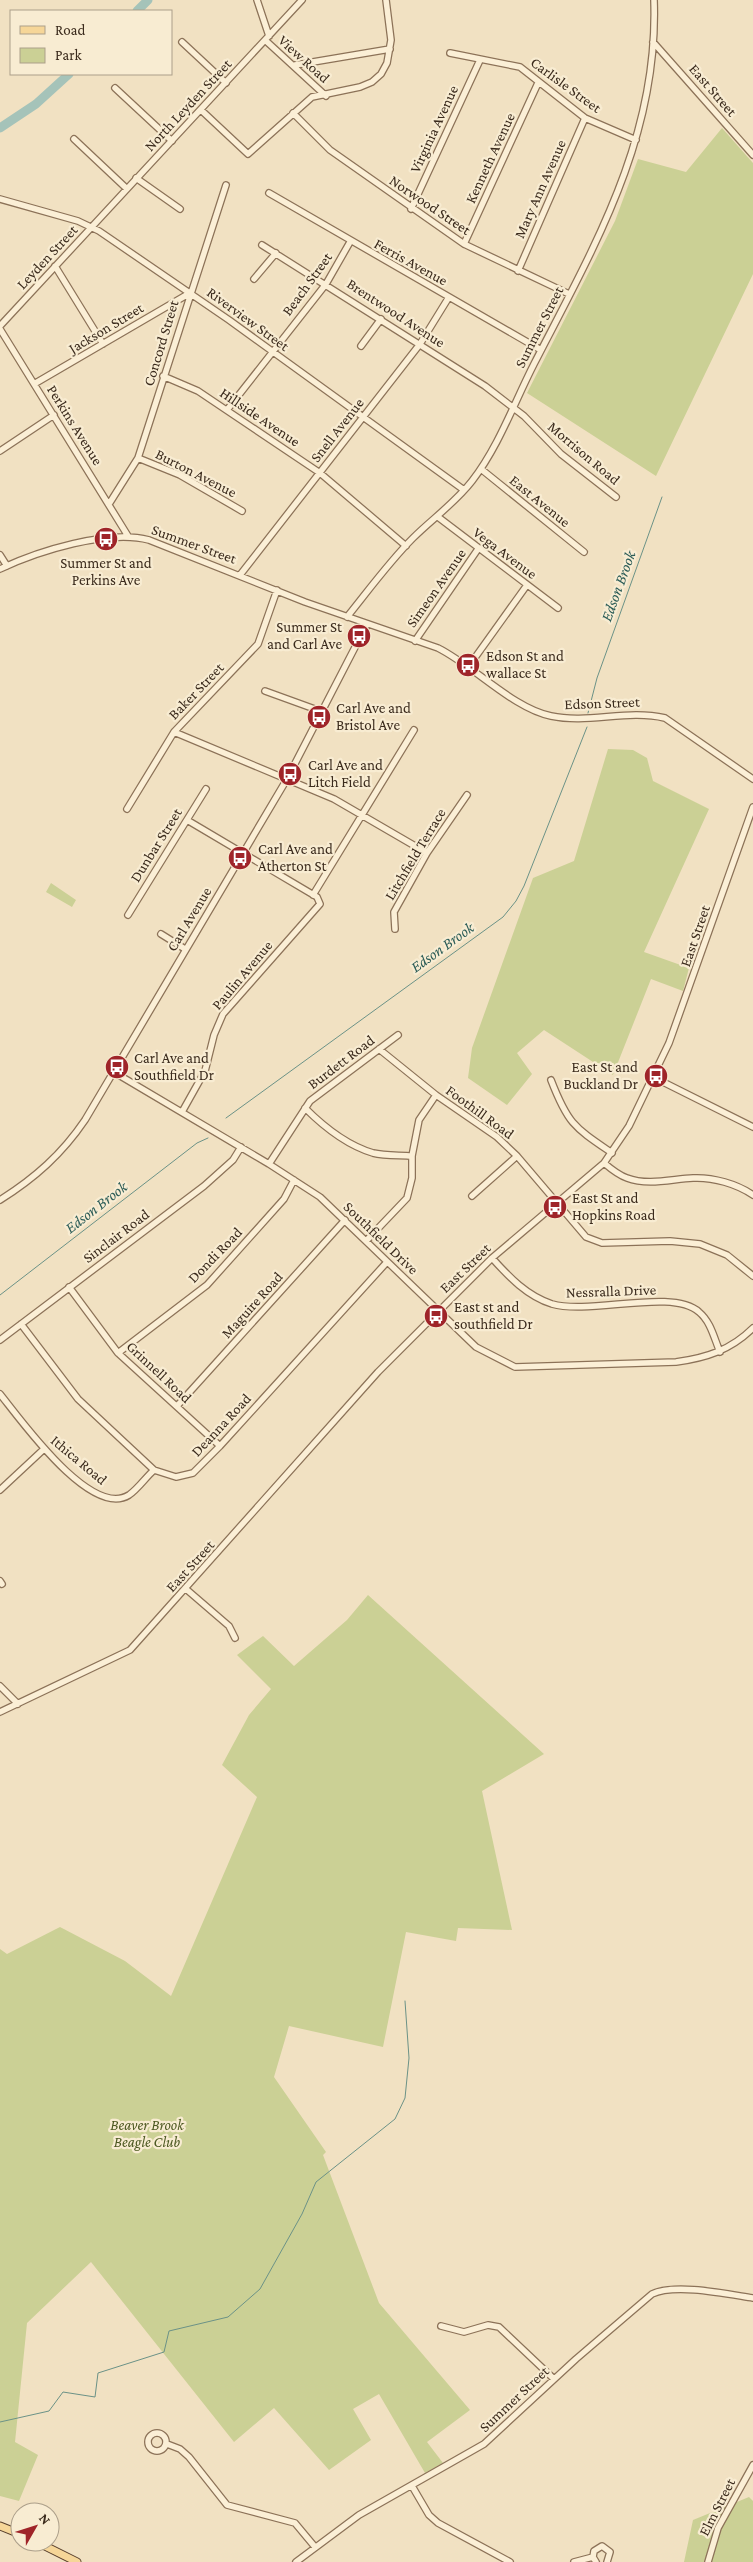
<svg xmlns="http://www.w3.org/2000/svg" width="753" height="2562" font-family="'Crimson Pro',serif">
<rect width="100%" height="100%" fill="#f1e1c2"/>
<path fill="#cbd095" d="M722 128 753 163V274L656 476 527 393 615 221 638 159 686 172Z
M608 749 633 750 647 758 653 781 709 809 644 952 689 968 683 991 651 979 613 1075 544 1030 517 1053 532 1074 507 1105 468 1078 472 1048 533 878 574 861Z
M51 883 76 900 72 907 46 892Z
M368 1595 544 1754 482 1791 512 1930 458 1928 456 1941 406 1932 383 2047 289 2026 274 2077 326 2152 323 2155 379 2303 470 2410 427 2442 443 2463 425 2473 379 2394 353 2409 371 2440 329 2470 274 2408 234 2442 91 2262 27 2323 15 2442 38 2455 19 2501 0 2496V1949L7 1954 60 1927 125 1961 171 1996 257 1797 222 1765 249 1715 271 1689 237 1655 263 1636 294 1666 347 1620Z
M749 2497 753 2501V2562H684L693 2520Z"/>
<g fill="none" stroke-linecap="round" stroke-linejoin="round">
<path stroke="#6b9287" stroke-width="1" d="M588 713 597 678 662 497
M226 1118 503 917 516 901 524 886 587 727
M0 1295 197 1143 208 1138
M0 2422 49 2411 63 2392 95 2397 98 2373 164 2352 169 2331 228 2317 260 2289 302 2214 316 2182 395 2119 405 2098 409 2058 405 2001"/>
<path stroke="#a5c3b9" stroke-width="9" d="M137 11 148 0
M0 128 36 104 69 74"/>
<g stroke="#8c7258" stroke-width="8">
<path id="minor" d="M257 0 269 36
M265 40 326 96
M182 42 226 83
M653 42 753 155
M450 53 520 67 585 118 636 140
M295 65 390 49
M115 88 172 141
M201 110 248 154 312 97 360 87 372 82 381 74 387 63 391 40 386 0
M293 113 330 150 464 244 569 294
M74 139 126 188
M136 178 180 209
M269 193 541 350
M0 199 78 221 99 231 229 320 464 490
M411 209 480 60
M464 244 538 83
M262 245 485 386 524 416 561 454 616 497
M55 266 103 344
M518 271 585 118
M254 279 276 253
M0 326 302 0
M0 329 128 536
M361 346 381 319
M163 376 198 391 320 473 406 546
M34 384 190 293
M227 410 326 284 350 242
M0 451 54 415
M138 458 180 475 242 511
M481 469 584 552
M109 504 138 458 226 185
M438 517 558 608
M0 555 7 566
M0 569C38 551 108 529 149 540L305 602 438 648C474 666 514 709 551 716 589 724 627 709 665 718L753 779
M240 575 420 344 449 297
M347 617C368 591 389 562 413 538 432 519 455 503 472 481 499 446 514 403 534 364 594 247 659 137 654 0
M415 641 478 549
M469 666 527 585
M265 691 323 712
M174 732 334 799 427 853
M127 809 174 732 258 644 277 590
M313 895 414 730
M128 915 206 789
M395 929 394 912 427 853 467 795
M161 934 185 949
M379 1049 436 1095 497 1137 517 1156 586 1237 602 1243 670 1241 700 1244 727 1255 753 1276
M112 1071 269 1164 320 1197 476 1347 515 1367 676 1362C706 1358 731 1350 753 1328
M653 1077 753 1127
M551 1080C568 1124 574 1127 612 1153
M305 1108C324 1127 346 1145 373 1153 385 1156 399 1155 412 1156
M182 1112 205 1071 214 1035 223 1014 320 904 317 897 187 820
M604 1163C611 1169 618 1175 627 1178 648 1186 672 1179 693 1178 713 1177 737 1184 753 1195
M269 1164 310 1101 398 1035
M472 1196 517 1156
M0 1200C35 1178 62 1154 85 1120L287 779 367 624
M367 1240 407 1198 412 1178V1156L419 1120 436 1095
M492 1258C509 1277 527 1296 552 1304 591 1315 672 1288 699 1312 711 1322 714 1338 720 1352
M69 1287 118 1353 220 1446
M21 1324 78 1399 154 1470 176 1477 193 1473 220 1446 387 1262
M0 1340 204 1186 233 1160 241 1147
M118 1353 207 1285 284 1199 294 1180
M0 1394C21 1420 91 1519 129 1495 138 1489 146 1477 154 1470
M177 1406 345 1220
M0 1490 44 1449
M0 1581 2 1584
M186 1589 229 1626 235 1638
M0 1686 18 1704
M0 1712 130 1650 378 1372 492 1258 604 1163 629 1126 669 1043 753 807
M441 2326 464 2332 488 2325 499 2327 554 2379
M148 2442a9 9 0 1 1 18 0a9 9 0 1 1-18 0Z
M167 2444 180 2449 189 2457 227 2505 295 2523 315 2547
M412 2486 429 2515 438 2523 510 2562
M296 2562 359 2515 484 2444 576 2359 652 2294C675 2283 727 2294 753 2298
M574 2562 593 2557
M596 2562 593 2557 594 2551 602 2546 610 2552 607 2562
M708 2562 718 2528 753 2465"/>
</g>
<g stroke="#59402d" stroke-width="9">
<path id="major" d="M0 2526 20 2534
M37 2542 77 2562"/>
</g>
<use href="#minor" stroke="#fbefd6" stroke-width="5.5"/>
<use href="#major" stroke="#f6d698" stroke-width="7"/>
</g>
<defs>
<g id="bus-disc" transform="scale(1.25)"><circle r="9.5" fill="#9f2429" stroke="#f8ecd2"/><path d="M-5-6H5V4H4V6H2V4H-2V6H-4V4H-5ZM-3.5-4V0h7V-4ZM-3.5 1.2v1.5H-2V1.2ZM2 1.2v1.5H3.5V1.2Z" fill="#fff"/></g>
</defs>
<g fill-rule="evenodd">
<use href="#bus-disc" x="106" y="539"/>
<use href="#bus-disc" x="359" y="636"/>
<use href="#bus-disc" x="468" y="665"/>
<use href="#bus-disc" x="319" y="717"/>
<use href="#bus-disc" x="290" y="774"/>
<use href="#bus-disc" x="240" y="858"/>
<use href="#bus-disc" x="117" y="1067"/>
<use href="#bus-disc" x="656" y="1076"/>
<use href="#bus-disc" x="555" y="1207"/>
<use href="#bus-disc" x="436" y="1316"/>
</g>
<g text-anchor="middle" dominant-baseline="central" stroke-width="4.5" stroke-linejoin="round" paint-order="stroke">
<g font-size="15" fill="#3b2b1d" stroke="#f8ecd2">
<text transform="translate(304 59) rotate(42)">View Road</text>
<text transform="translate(566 85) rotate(36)">Carlisle Street</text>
<text transform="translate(713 90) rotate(49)">East Street</text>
<text transform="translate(188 105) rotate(-47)">North Leyden Street</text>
<text transform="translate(434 129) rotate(-65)">Virginia Avenue</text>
<text transform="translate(490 158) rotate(-65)">Kenneth Avenue</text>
<text transform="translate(540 189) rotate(-66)">Mary Ann Avenue</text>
<text transform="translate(430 205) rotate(34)">Norwood Street</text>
<text transform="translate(47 257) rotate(-47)">Leyden Street</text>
<text transform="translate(411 262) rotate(29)">Ferris Avenue</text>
<text transform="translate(307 284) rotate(-54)">Beach Street</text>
<text transform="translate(396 313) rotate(33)">Brentwood Avenue</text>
<text transform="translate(248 319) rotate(36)">Riverview Street</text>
<text transform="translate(539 327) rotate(-63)">Summer Street</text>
<text transform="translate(106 328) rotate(-31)">Jackson Street</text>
<text transform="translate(161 343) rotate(-73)">Concord Street</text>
<text transform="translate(260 417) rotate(34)">Hillside Avenue</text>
<text transform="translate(75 425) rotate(58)">Perkins Avenue</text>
<text transform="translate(337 430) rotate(-52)">Snell Avenue</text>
<text transform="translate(584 453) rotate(40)">Morrison Road</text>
<text transform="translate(196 473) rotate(27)">Burton Avenue</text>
<text transform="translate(540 501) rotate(39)">East Avenue</text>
<text transform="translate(194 544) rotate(20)">Summer Street</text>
<text transform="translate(505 553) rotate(37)">Vega Avenue</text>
<text transform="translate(436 588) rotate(-55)">Simeon Avenue</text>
<text transform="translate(196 691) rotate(-46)">Baker Street</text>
<text transform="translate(602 703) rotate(-2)">Edson Street</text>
<text transform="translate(156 845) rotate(-58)">Dunbar Street</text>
<text transform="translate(415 854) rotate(-59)">Litchfield Terrace</text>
<text transform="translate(189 919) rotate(-59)">Carl Avenue</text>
<text transform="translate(695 936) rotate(-71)">East Street</text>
<text transform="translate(242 975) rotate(-50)">Paulin Avenue</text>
<text transform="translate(341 1062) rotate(-37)">Burdett Road</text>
<text transform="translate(480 1112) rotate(36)">Foothill Road</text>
<text transform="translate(116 1236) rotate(-37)">Sinclair Road</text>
<text transform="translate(381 1238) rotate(44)">Southfield Drive</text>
<text transform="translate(215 1255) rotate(-46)">Dondi Road</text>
<text transform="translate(465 1268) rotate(-44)">East Street</text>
<text transform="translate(611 1291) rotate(-2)">Nessralla Drive</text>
<text transform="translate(252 1305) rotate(-48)">Maguire Road</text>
<text transform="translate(159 1372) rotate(43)">Grinnell Road</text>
<text transform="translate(221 1425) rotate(-47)">Deanna Road</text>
<text transform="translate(79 1460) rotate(40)">Ithica Road</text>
<text transform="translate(190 1566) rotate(-48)">East Street</text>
<text transform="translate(514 2399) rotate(-43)">Summer Street</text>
<text transform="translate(717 2507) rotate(-63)">Elm Street</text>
</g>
<g font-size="15" fill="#3b2b1d" stroke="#f8ecd2" text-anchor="start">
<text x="106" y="563" text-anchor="middle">Summer St and<tspan x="106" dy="17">Perkins Ave</tspan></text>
<text x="342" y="627" text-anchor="end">Summer St<tspan x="342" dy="17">and Carl Ave</tspan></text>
<text x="486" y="656">Edson St and<tspan x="486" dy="17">wallace St</tspan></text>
<text x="336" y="708">Carl Ave and<tspan x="336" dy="17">Bristol Ave</tspan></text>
<text x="308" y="765">Carl Ave and<tspan x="308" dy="17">Litch Field</tspan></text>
<text x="258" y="849">Carl Ave and<tspan x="258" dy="17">Atherton St</tspan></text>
<text x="134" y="1058">Carl Ave and<tspan x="134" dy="17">Southfield Dr</tspan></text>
<text x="638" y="1067" text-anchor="end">East St and<tspan x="638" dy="17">Buckland Dr</tspan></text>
<text x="572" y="1198">East St and<tspan x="572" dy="17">Hopkins Road</tspan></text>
<text x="454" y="1307">East st and<tspan x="454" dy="17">southfield Dr</tspan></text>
</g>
<g font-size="15" font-style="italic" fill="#4d5922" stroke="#f8ecd2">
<text x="147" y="2125">Beaver Brook<tspan x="147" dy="17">Beagle Club</tspan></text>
</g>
<g font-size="16" font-style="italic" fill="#2b5c57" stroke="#f8ecd2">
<text transform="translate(618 586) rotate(-70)">Edson Brook</text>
<text transform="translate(442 947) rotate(-36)">Edson Brook</text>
<text transform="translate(96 1207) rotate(-38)">Edson Brook</text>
</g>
</g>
<rect x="10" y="10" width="162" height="65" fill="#f8ecd2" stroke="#ac9f8a"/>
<rect x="20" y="26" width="25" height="8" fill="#f6d698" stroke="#ac9f8a"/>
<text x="55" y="35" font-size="15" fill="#3b2b1d">Road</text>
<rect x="20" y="48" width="25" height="15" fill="#cbd095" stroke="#ac9f8a"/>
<text x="55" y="60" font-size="15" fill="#3b2b1d">Park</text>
<g transform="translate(35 2527) rotate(51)"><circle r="24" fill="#f8ecd2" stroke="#ac9f8a"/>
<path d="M0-4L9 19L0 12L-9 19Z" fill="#9f2429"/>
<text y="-8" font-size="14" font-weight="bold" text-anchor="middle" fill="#3b2b1d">N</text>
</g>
</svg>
